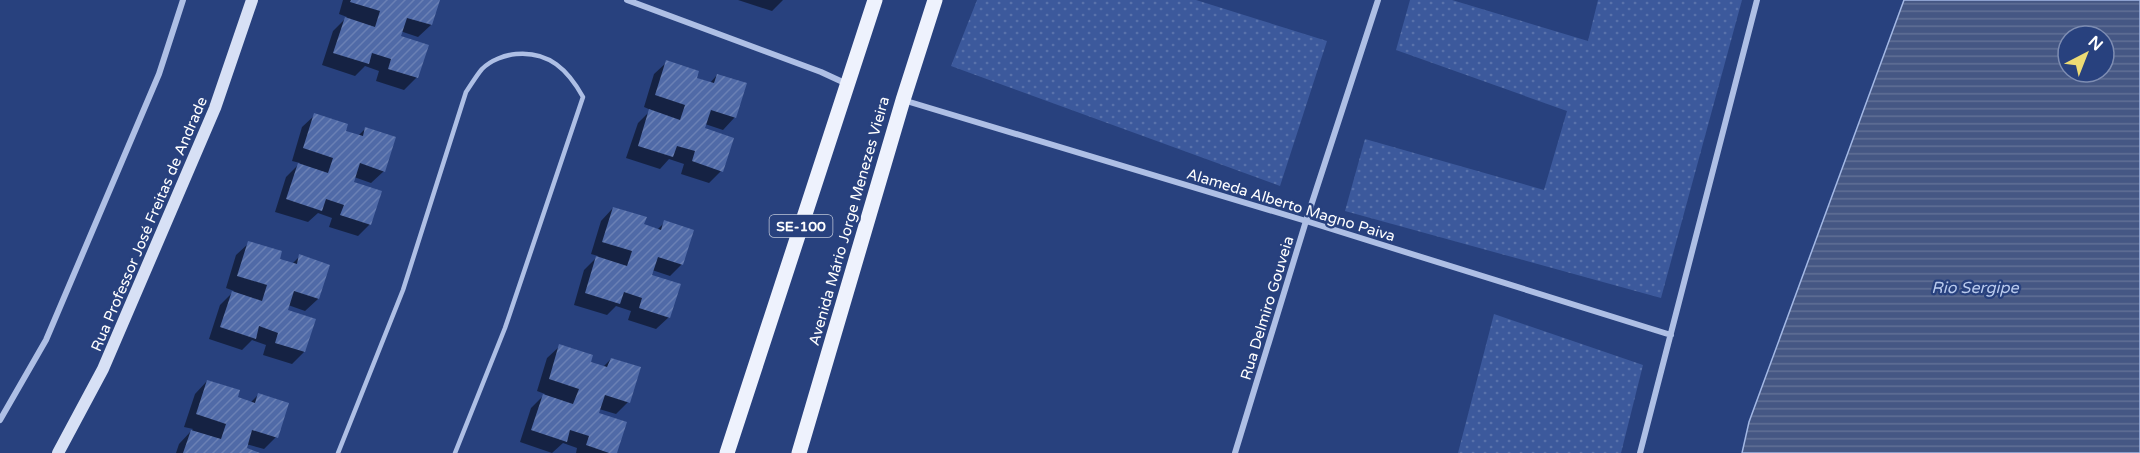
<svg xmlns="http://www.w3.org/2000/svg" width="2140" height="453" font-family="'Varela Round',sans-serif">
<defs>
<pattern id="grass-dots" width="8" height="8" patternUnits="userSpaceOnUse" patternTransform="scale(1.5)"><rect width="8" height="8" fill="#3c599c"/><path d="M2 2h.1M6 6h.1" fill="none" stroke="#5972ab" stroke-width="1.8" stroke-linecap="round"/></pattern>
<pattern id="water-rules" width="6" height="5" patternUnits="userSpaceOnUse" patternTransform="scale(1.5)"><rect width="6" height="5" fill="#455784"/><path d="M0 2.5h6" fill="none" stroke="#617096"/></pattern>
<pattern id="building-hatch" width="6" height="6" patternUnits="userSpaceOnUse" patternTransform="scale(1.5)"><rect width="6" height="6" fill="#506aa7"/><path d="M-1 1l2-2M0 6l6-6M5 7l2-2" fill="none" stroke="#6a80b4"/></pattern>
</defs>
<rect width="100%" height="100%" fill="#28417e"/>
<path fill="url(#grass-dots)" d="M977 0H1196L1327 41 1280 186 951 66Z
M1410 0H1452L1588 41 1598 0H1742L1661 298 1345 211 1365 139 1544 190 1567 111 1396 50Z
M1494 314 1643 365 1621 453H1458Z"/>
<path fill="url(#water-rules)" stroke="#a3b8e5" stroke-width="1.5" fill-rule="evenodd" d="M1904 0H2140V453H1742L1749 422ZM2068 36H2104V72H2068Z"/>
<path fill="#0007" d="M343 0H438L431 25 418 37 400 31 399 37 417 77 404 90 376 81 379 71 365 66 355 76 322 65 333 31 347 17 339 14Z
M738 0H783L772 11Z
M667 62 695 79 710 83 717 75 735 117 723 130 705 124 703 129 721 171 709 183 681 174 684 164 669 159 660 169 626 158 638 123 651 110 644 107 654 74Z
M315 115 344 132 358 136 366 128 384 171 371 183 354 177 352 183 370 224 358 236 329 227 332 218 318 213 308 222 275 212 286 177 300 163 292 161 302 127Z
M613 208 643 225 657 230 665 222 682 264 670 276 652 270 650 276 669 317 656 329 628 320 631 311 616 306 607 315 574 305 584 270 598 256 591 254 601 221Z
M249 243 278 260 292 264 300 256 328 266 318 299 305 311 288 305 286 311 304 352 292 364 263 355 266 345 252 340 242 350 209 339 220 305 234 291 226 288 236 255Z
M560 346 589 362 603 367 611 359 628 402 616 414 599 409 597 414 616 453H576L577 448 563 443 552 453 520 442 531 408 545 394 537 391 547 358Z
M207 381 237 398 250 403 258 395 276 437 264 449 246 444 245 449 257 453H176L179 444 193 429 184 427 195 394Z"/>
<path fill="url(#building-hatch)" d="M351 0H440L432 25 407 18 401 36 429 45 418 78 388 69 391 59 372 53 369 64 333 53 345 17 375 27 380 11 350 2Z
M666 60 699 71 697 78 714 83 717 74 747 83 736 118 711 110 705 128 734 138 723 172 692 161 695 151 677 146 673 157 638 146 649 109 680 120 685 105 655 95Z
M314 113 348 124 346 131 363 136 365 127 396 137 385 172 360 163 354 182 382 191 371 225 340 215 344 205 326 199 322 211 286 199 298 163 328 173 333 158 303 148Z
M613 207 647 217 644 224 661 230 664 220 694 230 683 265 658 257 652 275 681 284 670 318 639 308 642 298 624 292 620 304 585 293 596 256 627 266 632 251 602 242Z
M248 241 282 251 280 259 297 264 299 254 330 265 319 299 294 291 288 310 316 319 305 352 275 343 278 333 259 326 256 339 220 327 232 291 262 301 267 285 237 276Z
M559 344 593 355 591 362 607 367 611 358 641 367 630 403 605 395 599 413 627 422 617 453H609L586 445 589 436 570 430 567 442 531 430 543 394 573 404 579 389 549 379Z
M207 380 240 390 238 397 255 403 258 393 289 403 278 438 252 430 247 448 260 453H183L191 430 221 439 226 424 196 414Z"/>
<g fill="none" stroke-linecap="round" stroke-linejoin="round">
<path stroke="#aebfe5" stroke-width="4.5" d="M338 453 403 290 466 92C471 85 476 76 482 69 491 60 505 55 516 54 549 51 568 70 583 97L505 328 455 453"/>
<path stroke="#aebfe5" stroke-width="6" d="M627 0 821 72 847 84
M903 100 1306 221 1671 335
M0 420 46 340 159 74 183 0
M1235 453 1306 221 1378 0
M1640 453 1757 0"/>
<path stroke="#d7e0f5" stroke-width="12" d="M58 453 103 369 215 108 252 0"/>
<path stroke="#eef2fd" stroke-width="15" d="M727 453 875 0
M799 453 903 100 935 0"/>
</g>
<g text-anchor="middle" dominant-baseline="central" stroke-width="4.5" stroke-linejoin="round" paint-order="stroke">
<rect fill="#28417e" stroke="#bec6d8" stroke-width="1.5" x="769.5" y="215" width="63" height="22" rx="4.5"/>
<g font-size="14" font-weight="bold" fill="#fff">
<text x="801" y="226">SE-100</text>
</g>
<g font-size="15" fill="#fff" stroke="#28417e">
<text transform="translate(1291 205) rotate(17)">Alameda Alberto Magno Paiva</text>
<text transform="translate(849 221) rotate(-74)">Avenida Mário Jorge Menezes Vieira</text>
<text transform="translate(149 224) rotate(-67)">Rua Professor José Freitas de Andrade</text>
<text transform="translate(1267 308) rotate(-73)">Rua Delmiro Gouveia</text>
</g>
<g font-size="16" font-style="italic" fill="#b9caed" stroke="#28417e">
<text x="1975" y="288">Rio Sergipe</text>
</g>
</g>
<g transform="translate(2086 54) rotate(42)"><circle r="28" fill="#28417e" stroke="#7e8db2" stroke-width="1.5"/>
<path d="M0-4.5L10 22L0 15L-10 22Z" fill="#eddb74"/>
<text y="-9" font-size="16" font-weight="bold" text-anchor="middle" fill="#ffffff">N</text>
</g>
</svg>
